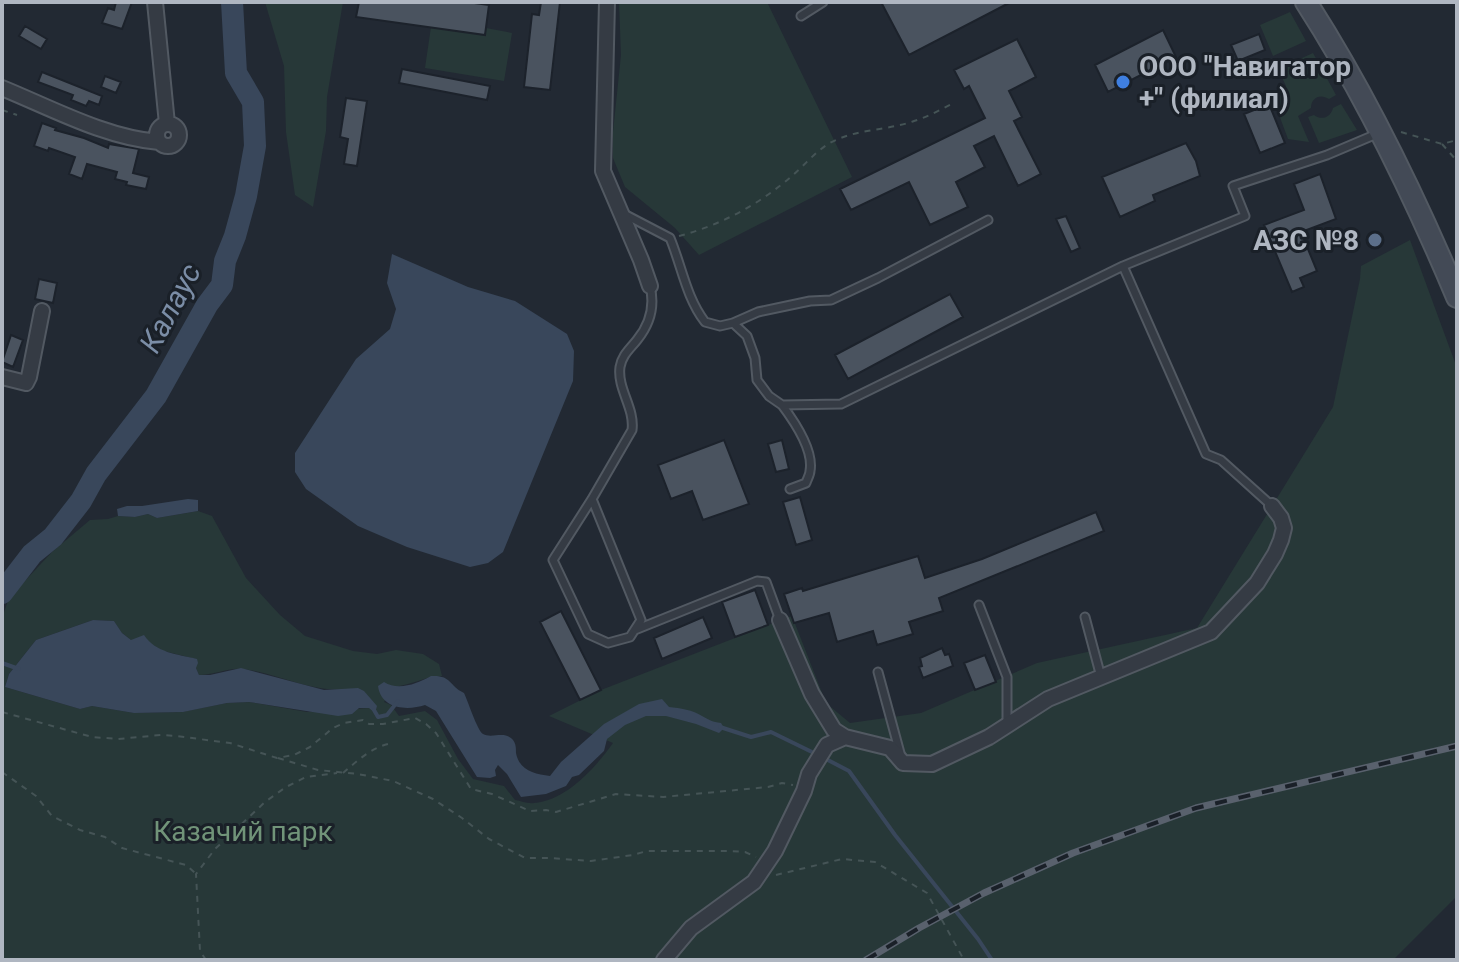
<svg xmlns="http://www.w3.org/2000/svg" width="1459" height="962" font-family="Roboto,sans-serif">
<rect width="100%" height="100%" fill="#222933"/>
<path fill="#273838" fill-rule="evenodd" d="M265 2H343L327 97 326 131 313 207 295 195 286 132 284 66Z
M619 2H767L852 177 699 255 675 228 625 187 613 158V132L621 55Z
M1290 12 1306 41 1273 56 1260 25Z
M431 27 485 35 486 28 512 33 504 81 425 68Z
M1313 53 1336 95 1329 99C1320 93 1311 98 1311 108L1298 116 1309 142 1288 139 1275 104 1286 86 1278 69Z
M1341 104 1357 130 1319 143 1308 117 1314 115C1322 121 1331 117 1333 108Z
M1410 240 1457 368V896L1393 960H2V618L9 598 52 552 90 520 108 519 118 516 135 517 148 514 157 518 198 511 212 516 246 578 280 615 305 636 353 651 377 654 396 650 423 654 439 664 442 676C425 676 410 686 392 687L384 702 391 705 399 716 425 711 437 720 458 759 473 779 504 786 515 800C521 801 528 804 534 803 566 801 596 767 613 743L549 716 601 690 792 616 826 703 850 723 921 713 1037 663 1197 628 1333 407 1360 279 1361 266ZM93 620 114 621 122 633 131 640 149 643 160 650 196 659V668L199 675C214 675 229 667 243 669 281 674 309 693 349 689L369 708 307 712 249 702 227 703 182 712 134 713 92 706 80 709 5 687 9 674 36 640Z"/>
<path fill="#39475b" d="M392 254 468 287 515 301 567 334 574 351 573 381 503 552 488 563 470 567 407 547 358 526 306 489 295 472V453L356 359 390 329 396 309 387 283Z
M188 499 198 500V511L157 518 148 514 135 517 118 516 117 509 127 506H142Z
M93 620 114 621 122 633 131 640 144 635C156 653 177 654 197 659L198 663 196 668 199 675H210L241 668 324 690 358 688 364 691 377 706 375 713 369 708H359L352 714 338 716 249 702 227 703 183 712 134 713 92 706 80 709 5 687 9 674 36 640Z
M431 676C452 675 448 685 464 693 468 701 477 730 483 734 492 739 505 730 513 740 516 744 516 748 516 753 519 770 534 774 550 776L561 762 604 724 639 704 662 699 669 707C680 708 693 710 702 716 710 720 712 722 721 723L724 728 719 733 696 724 666 716H646L625 725 607 739 604 751 579 775 572 777 566 786 546 794 521 797 507 774 498 765 495 770 496 776 490 778 477 777 436 711 425 705C407 711 381 709 378 686L384 682C398 691 417 684 431 676Z"/>
<g fill="none" stroke-linecap="round" stroke-linejoin="round">
<path stroke="#39475b" stroke-width="4" d="M2 663 19 669
M374 710 378 717 387 715 398 701
M720 727 751 737 771 732 816 754
M824 758 849 771 895 835 978 939 992 960"/>
<path stroke="#39475b" stroke-width="22" d="M2 593 32 554 53 537 81 501 96 474 156 396 207 305 222 285 225 261 235 236 246 196 255 146 253 102 236 73 232 2"/>
</g>
<path fill="#4a535f" stroke="#1c222b" stroke-width="2" d="M116 2H132L122 29 102 23 108 8 114 10Z
M359 2H467L489 5 485 35 356 17Z
M541 2H560L550 90 524 87 532 14 539 15Z
M881 2H1011L909 55Z
M25 26 47 39 41 49 19 36Z
M1163 30 1176 57 1108 92 1095 65Z
M1259 34 1265 50 1238 61 1231 45Z
M1017 39 1036 77 1009 91 1022 117 1014 121 1041 174 1018 186 994 136 974 146 985 167 956 182 968 207 930 225 909 182 851 210 840 189 985 118 969 86 964 89 954 70Z
M402 69 490 86 487 100 399 83Z
M42 72 102 96 99 105 89 101 86 106 71 100 73 95 38 82Z
M105 76 121 82 116 93 101 87Z
M346 98 367 101 357 166 344 164 348 139 340 137Z
M1269 104 1285 143 1260 153 1244 114Z
M42 123 56 128 55 130 84 138 108 148 109 144 139 149 133 173 149 177 146 189 126 185 127 182 115 179 117 172 87 164 82 179 69 174 75 157 49 148 48 151 34 146Z
M1186 143 1196 161 1200 176 1153 195 1155 201 1120 217 1102 177Z
M1320 174 1336 219 1301 232 1317 271 1300 278 1304 287 1292 292 1264 225 1304 210 1294 184Z
M1066 216 1080 248 1071 252 1056 219Z
M39 279 57 283 53 303 35 299Z
M950 294 963 317 848 379 835 355Z
M11 335 23 340 13 367 2 362Z
M724 440 749 504 703 520 692 491 671 499 658 465Z
M782 440 789 469 776 472 768 444Z
M800 497 812 540 796 545 783 502Z
M1096 512 1104 531 939 598 943 611 909 622 913 634 877 645 873 631 837 642 829 613 794 623 784 594 802 588 803 591 918 556 925 578 982 559Z
M755 590 768 625 735 637 722 602Z
M561 611 601 690 580 700 540 622Z
M703 617 712 638 662 659 654 638Z
M942 648 945 655 949 654 953 666 923 678 919 667 922 666 920 658Z
M985 655 996 682 975 690 964 663Z"/>
<g fill="none" stroke-linecap="round" stroke-linejoin="round">
<g stroke="#525962" stroke-width="11">
<path id="service" d="M801 16 823 2
M624 214 670 238C682 267 686 297 705 322L720 326 733 323 758 312 810 301 831 300 878 278 988 220
M733 323 747 336 755 358 757 380 769 396 782 405 841 404 1123 266
M782 405C794 421 814 450 810 471 810 475 807 479 806 483L790 489
M592 499 641 620 630 637 608 643 588 634 553 560 592 499 632 430C635 408 617 389 620 367 622 355 630 349 637 340 650 324 655 306 650 286
M1272 506 1221 460 1206 454 1123 266 1245 216 1233 186 1327 155 1379 133
M979 605 1007 677V725
M1085 617 1101 677
M635 630 757 581 766 582 780 620
M878 672 900 753"/>
</g>
<g stroke="#525962" stroke-width="18">
<path id="minor" d="M155 2 167 124
M607 2 603 171 641 260 650 286
M2 88C51 108 106 138 159 142
M157 135a11 11 0 1 1 22 0a11 11 0 1 1-22 0Z
M2 377 26 383 29 377 42 311
M780 620 812 694 834 730 845 737
M664 960 691 928 754 882 775 851 804 791 809 774 827 745 845 737 890 748 903 763 932 764 989 737 1048 699 1211 632 1257 583 1275 554 1281 540 1284 528 1281 518 1272 506"/>
</g>
<g stroke="#525962" stroke-width="24">
<path id="secondary" d="M1306 2C1366 95 1414 195 1457 297"/>
</g>
<path stroke="#455456" stroke-width="2" stroke-dasharray="6 6" stroke-linecap="butt" d="M2 110 17 115
M1401 132 1442 144 1457 140
M1442 144 1457 161
M679 236C721 225 760 204 793 175 807 163 819 147 836 140 860 129 889 130 914 121 928 117 941 109 954 103
M2 712 92 737 118 739 161 735 176 736 230 743 277 758 294 755 310 747 333 728 344 723 363 720 369 724H383L415 718 426 724 436 733 471 789 492 794 530 811 546 810 556 812 616 794 663 797 768 787 782 783 793 785
M278 758 318 770 358 774 393 781 433 799 462 818 489 839 525 858H549L591 861 633 855 647 851H729L745 852 756 857
M2 772 36 796 52 816 80 830 105 837 122 848 186 865 195 873
M343 773C357 761 371 748 388 744
M776 875 842 859 875 862 927 893 964 960
M206 960 200 951 196 874 215 849 265 802 286 787 306 777 337 773"/>
<use href="#service" stroke="#353b44" stroke-width="7"/>
<use href="#minor" stroke="#353b44" stroke-width="14"/>
<use href="#secondary" stroke="#434a56" stroke-width="20"/>
<g stroke="#59616d" stroke-width="7">
<path id="rail" d="M866 960 919 928 984 893 1073 853 1196 808 1457 746"/>
</g>
<use href="#rail" stroke="#1a2028" stroke-width="4" stroke-dasharray="12" stroke-linecap="butt"/>
</g>
<circle fill="#3f7fe0" stroke="#1a2028" stroke-width="3" cx="1123" cy="82" r="8"/>
<circle fill="#5c6f8a" stroke="#1a2028" stroke-width="3" cx="1375" cy="240" r="8"/>
<g text-anchor="middle" dominant-baseline="central" stroke-width="6" stroke-linejoin="round" paint-order="stroke">
<g font-size="28" font-weight="bold" fill="#afb6c1" stroke="#1a2028" text-anchor="start">
<text x="1139" y="66">ООО "Навигатор<tspan x="1139" dy="32">+" (филиал)</tspan></text>
<text x="1359" y="240" text-anchor="end">АЗС №8</text>
</g>
<g font-size="28" fill="#719479" stroke="#1a2028">
<text x="243" y="831">Казачий парк</text>
</g>
<g font-size="30" font-style="italic" fill="#7b8da6" stroke="#1a2028">
<text transform="translate(170 308) rotate(-62)">Калаус</text>
</g>
</g>
<rect width="1459" height="962" fill="none" stroke="#afb6c1" stroke-width="8"/>
</svg>
